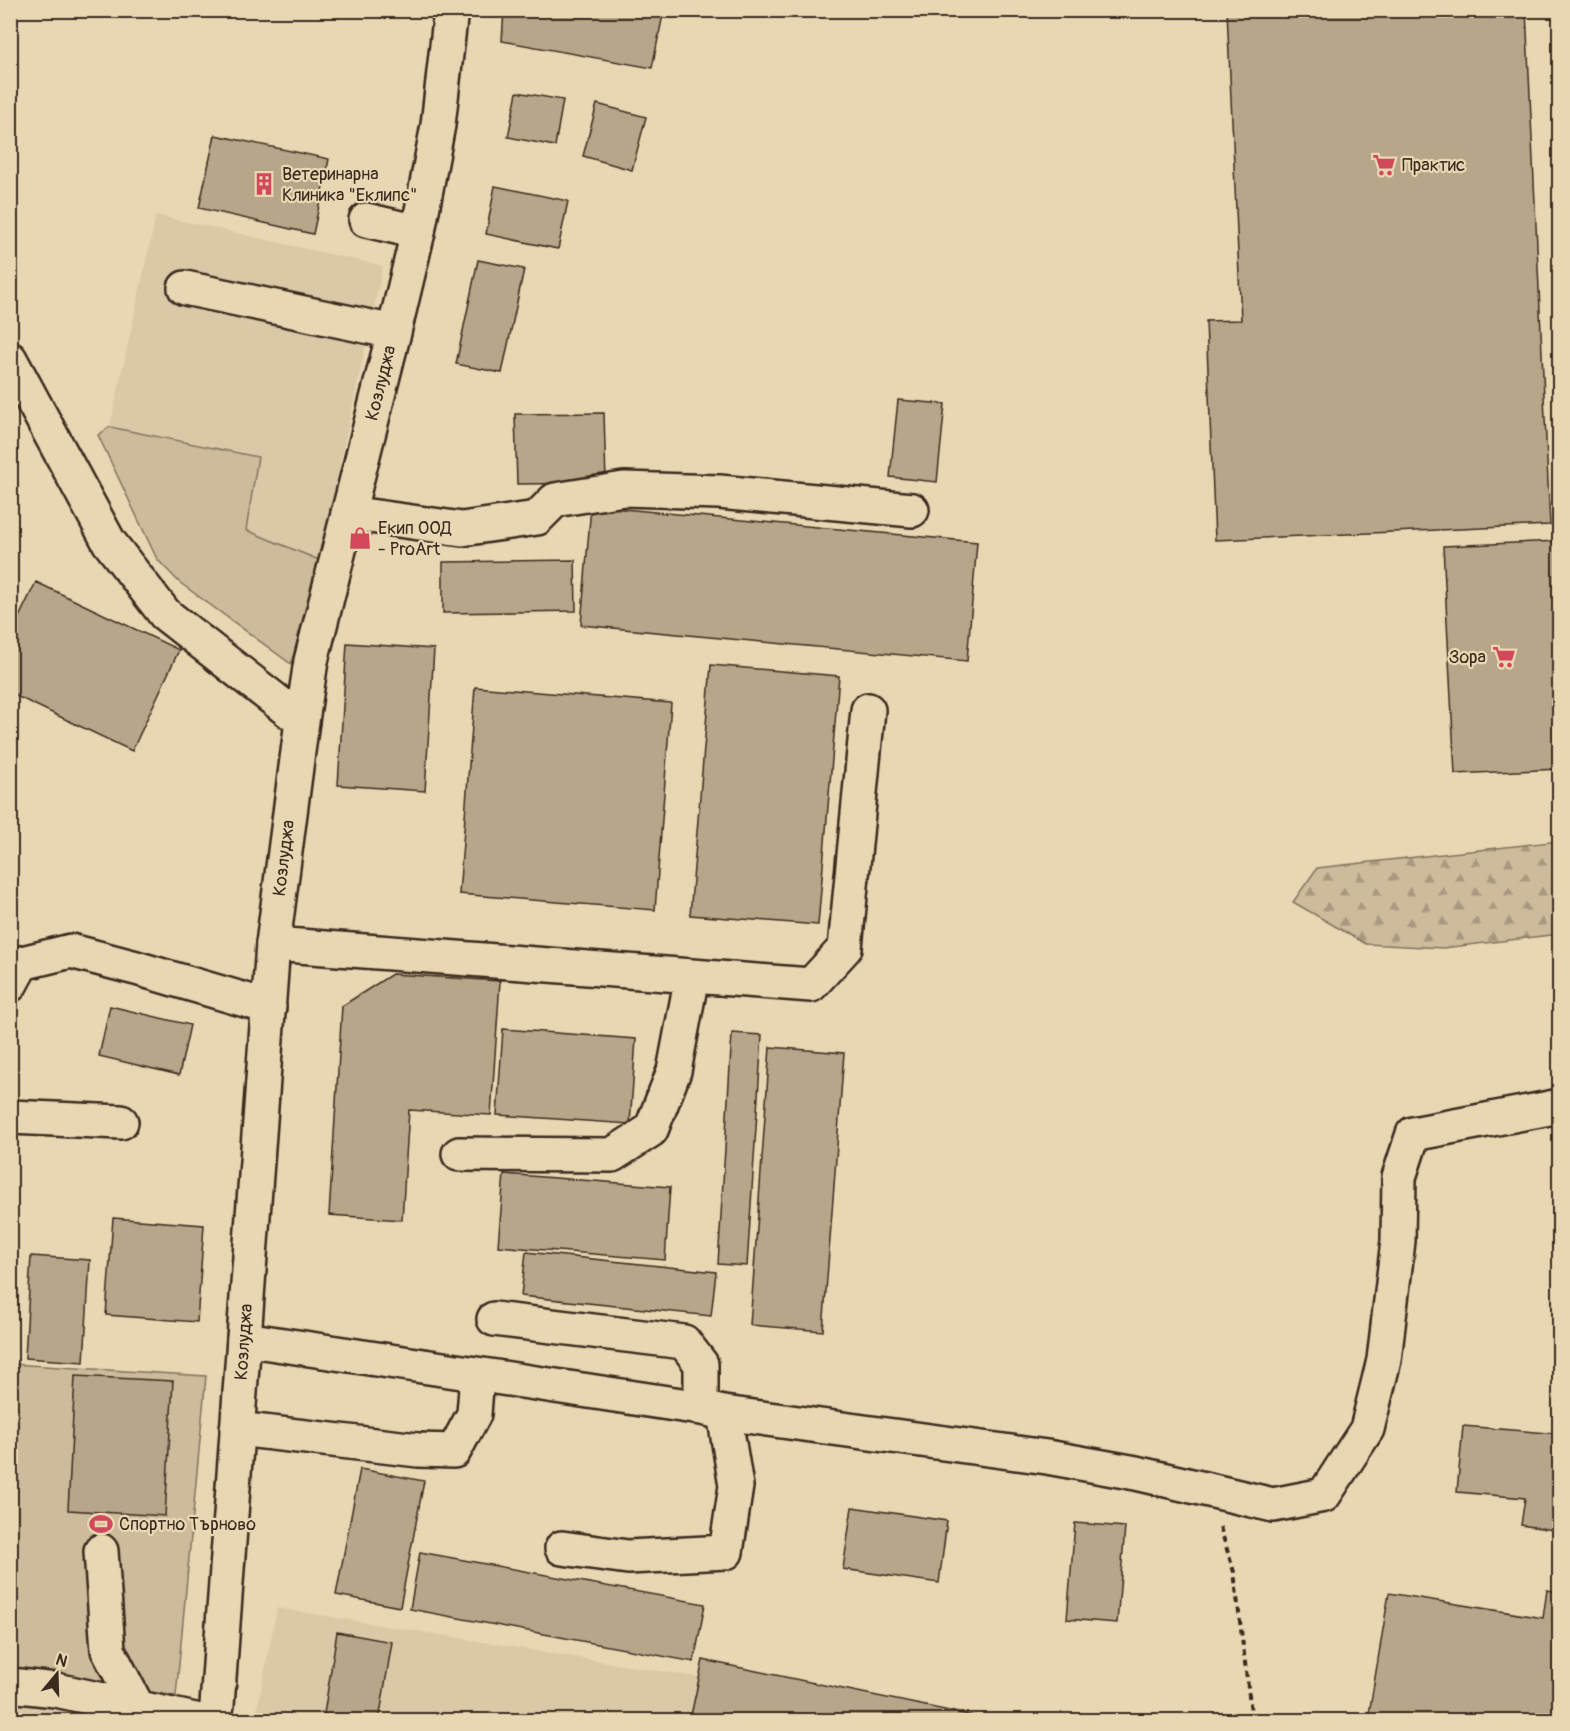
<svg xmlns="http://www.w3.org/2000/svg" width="1570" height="1731" font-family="Pangolin,sans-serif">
<defs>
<pattern id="forest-firs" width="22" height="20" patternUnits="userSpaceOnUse" patternTransform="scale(1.5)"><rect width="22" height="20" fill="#cdbb9c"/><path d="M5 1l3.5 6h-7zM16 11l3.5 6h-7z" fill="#a8987f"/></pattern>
</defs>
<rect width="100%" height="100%" fill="#e9d7b4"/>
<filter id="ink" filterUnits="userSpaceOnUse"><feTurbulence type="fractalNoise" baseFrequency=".0167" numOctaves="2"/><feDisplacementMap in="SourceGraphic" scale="12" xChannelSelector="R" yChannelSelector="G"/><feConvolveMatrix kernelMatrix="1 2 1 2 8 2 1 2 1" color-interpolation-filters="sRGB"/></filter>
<g filter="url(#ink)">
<path fill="#dac8a7" d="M156 215 383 266 319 560 246 530 258 457 110 427Z
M277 1608 957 1720H255Z
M11 1671 176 1696 217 1705 214 1720H11Z"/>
<path fill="#cdbb9c" stroke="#84725d" stroke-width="1.5" d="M110 427 258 457 246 530 319 560 291 664 179 582 157 559 98 435Z
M11 1364 206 1376 176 1696 11 1671Z"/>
<path fill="url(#forest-firs)" stroke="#84725d" stroke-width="1.5" d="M1559 841V934L1443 948 1366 944 1293 902 1317 868Z"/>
<path fill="#b8a68a" stroke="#3b2a1e" stroke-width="1.5" d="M504 10H664L652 68 502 41Z
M1227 10H1526L1550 525 1215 540 1206 321 1241 320Z
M517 92 563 100 555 146 508 137Z
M597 104 646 117 632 170 583 156Z
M215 135 329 159 313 234 199 208Z
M495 186 568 201 558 249 486 234Z
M478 260 524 269 502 373 456 364Z
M898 400 945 404 937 482 890 477Z
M604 413 606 483 517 484 515 414Z
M591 506 977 542 967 661 581 625Z
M1560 541V769L1455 774 1443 546Z
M575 560 576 611 443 613V562Z
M36 582 179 650 132 751 10 693V636Z
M347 643 434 649 425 791 338 785Z
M711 665 839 676 818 925 690 915Z
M475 687 671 703 655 910 459 894Z
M392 974 500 981 491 1115 409 1110 402 1220 329 1215 342 1006Z
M110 1006 190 1025 179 1075 99 1056Z
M503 1029 636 1039 630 1124 497 1115Z
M732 1033 762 1035 747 1266 718 1264Z
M770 1047 844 1053 823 1331 750 1325Z
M504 1174 670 1187 665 1260 498 1246Z
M113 1218 204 1225 197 1322 106 1315Z
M526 1252 716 1272 711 1316 521 1296Z
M31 1256 90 1260 84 1362 25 1358Z
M75 1376 173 1381 165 1516 68 1510Z
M1463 1426 1560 1434V1531L1521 1525 1525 1498 1457 1492Z
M360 1469 424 1481 400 1607 336 1595Z
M852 1507 947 1521 939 1583 843 1569Z
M1075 1523 1125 1527 1117 1623 1067 1619Z
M420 1552 705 1604 694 1662 410 1609Z
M1547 1590 1560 1592V1720H1368L1389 1593 1543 1618Z
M337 1632 392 1642 379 1720H323Z
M703 1660 979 1717 978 1720H690Z"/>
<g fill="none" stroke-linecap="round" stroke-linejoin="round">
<g stroke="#3b2a1e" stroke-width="38">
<path id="minor" d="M366 220 418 232
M185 288 394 332
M10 359 109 542 165 614 302 721
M348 513 462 529 537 518 555 500 624 489 719 492 912 510
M273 944 811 985 845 948 868 710
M10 985 22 963 71 951 136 968 269 1007
M10 1117 121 1122
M459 1154 612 1155 651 1130 674 1071 692 976
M494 1319 684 1342 701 1364V1408
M244 1339 701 1408 724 1413 1047 1457 1136 1473 1273 1505 1324 1495 1367 1429 1384 1360 1398 1241 1399 1177 1413 1134 1560 1106
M237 1429 418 1450 454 1451 474 1414 477 1375
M562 1548 628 1557 726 1552 736 1486 724 1413
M101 1551 108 1650 138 1708
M10 1685 56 1690 195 1720"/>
</g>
<g stroke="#3b2a1e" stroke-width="38">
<path id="major" d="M214 1720 217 1705 273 944 302 721 311 661 394 332 418 232 438 125 451 10"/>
</g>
<path stroke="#3b2a1e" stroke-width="4" stroke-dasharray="6 4.5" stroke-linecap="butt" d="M1220 1527 1234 1572 1252 1720"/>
<use href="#minor" stroke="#e9d7b4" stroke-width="33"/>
<use href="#major" stroke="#e9d7b4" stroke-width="33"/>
</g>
</g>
<defs>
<g id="supermarket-bare" transform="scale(1.8)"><path d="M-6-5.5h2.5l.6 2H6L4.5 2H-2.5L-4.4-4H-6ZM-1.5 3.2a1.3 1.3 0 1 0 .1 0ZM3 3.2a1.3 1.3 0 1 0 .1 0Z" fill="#d1495b" stroke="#e9d7b4" stroke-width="2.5" paint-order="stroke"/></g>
<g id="building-bare" transform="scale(1.8)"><path d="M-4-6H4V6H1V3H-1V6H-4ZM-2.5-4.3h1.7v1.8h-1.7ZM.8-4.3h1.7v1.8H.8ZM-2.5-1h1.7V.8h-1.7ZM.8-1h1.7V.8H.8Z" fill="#d1495b" stroke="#e9d7b4" stroke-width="2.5" paint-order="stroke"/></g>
<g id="shop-bare" transform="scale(1.8)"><path d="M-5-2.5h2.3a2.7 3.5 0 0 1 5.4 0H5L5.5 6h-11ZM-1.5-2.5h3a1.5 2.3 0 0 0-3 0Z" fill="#d1495b" stroke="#e9d7b4" stroke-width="2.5" paint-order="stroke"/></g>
<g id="stadium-bare" transform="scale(1.8)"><path d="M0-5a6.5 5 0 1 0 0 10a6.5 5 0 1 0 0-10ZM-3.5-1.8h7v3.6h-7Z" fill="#d1495b" stroke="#e9d7b4" stroke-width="2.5" paint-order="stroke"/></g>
</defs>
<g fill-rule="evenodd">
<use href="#supermarket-bare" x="1384" y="165"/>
<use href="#building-bare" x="264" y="184"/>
<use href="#shop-bare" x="360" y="538"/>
<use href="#supermarket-bare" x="1504" y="657"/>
<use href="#stadium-bare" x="101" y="1524"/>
</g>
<g text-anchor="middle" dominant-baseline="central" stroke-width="4.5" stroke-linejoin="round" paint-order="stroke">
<g font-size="18" fill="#3b2a1e" stroke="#e9d7b4" text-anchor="start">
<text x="1402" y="165">Практис</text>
<text x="282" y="174">Ветеринарна<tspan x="282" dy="21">Клиника "Еклипс"</tspan></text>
<text x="378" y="528">Екип ООД<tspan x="378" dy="21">- ProArt</tspan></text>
<text x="1486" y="657" text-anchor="end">Зора</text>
<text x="119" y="1524">Спортно Търново</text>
</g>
<g font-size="18" fill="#3b2a1e" stroke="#e9d7b4">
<text transform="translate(381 383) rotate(-76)">Козлуджа</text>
<text transform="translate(284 858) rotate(-83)">Козлуджа</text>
<text transform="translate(244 1342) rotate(-86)">Козлуджа</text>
</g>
</g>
<rect width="1570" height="1731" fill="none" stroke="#e9d7b4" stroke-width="36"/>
<rect x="18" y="18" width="1534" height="1695" fill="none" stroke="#3b2a1e" stroke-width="2" filter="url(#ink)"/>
<g transform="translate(57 1674) rotate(19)" stroke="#e9d7b4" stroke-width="4.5" paint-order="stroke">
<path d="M0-4.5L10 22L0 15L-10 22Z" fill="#3b2a1e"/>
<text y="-9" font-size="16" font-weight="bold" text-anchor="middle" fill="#3b2a1e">N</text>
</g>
</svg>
